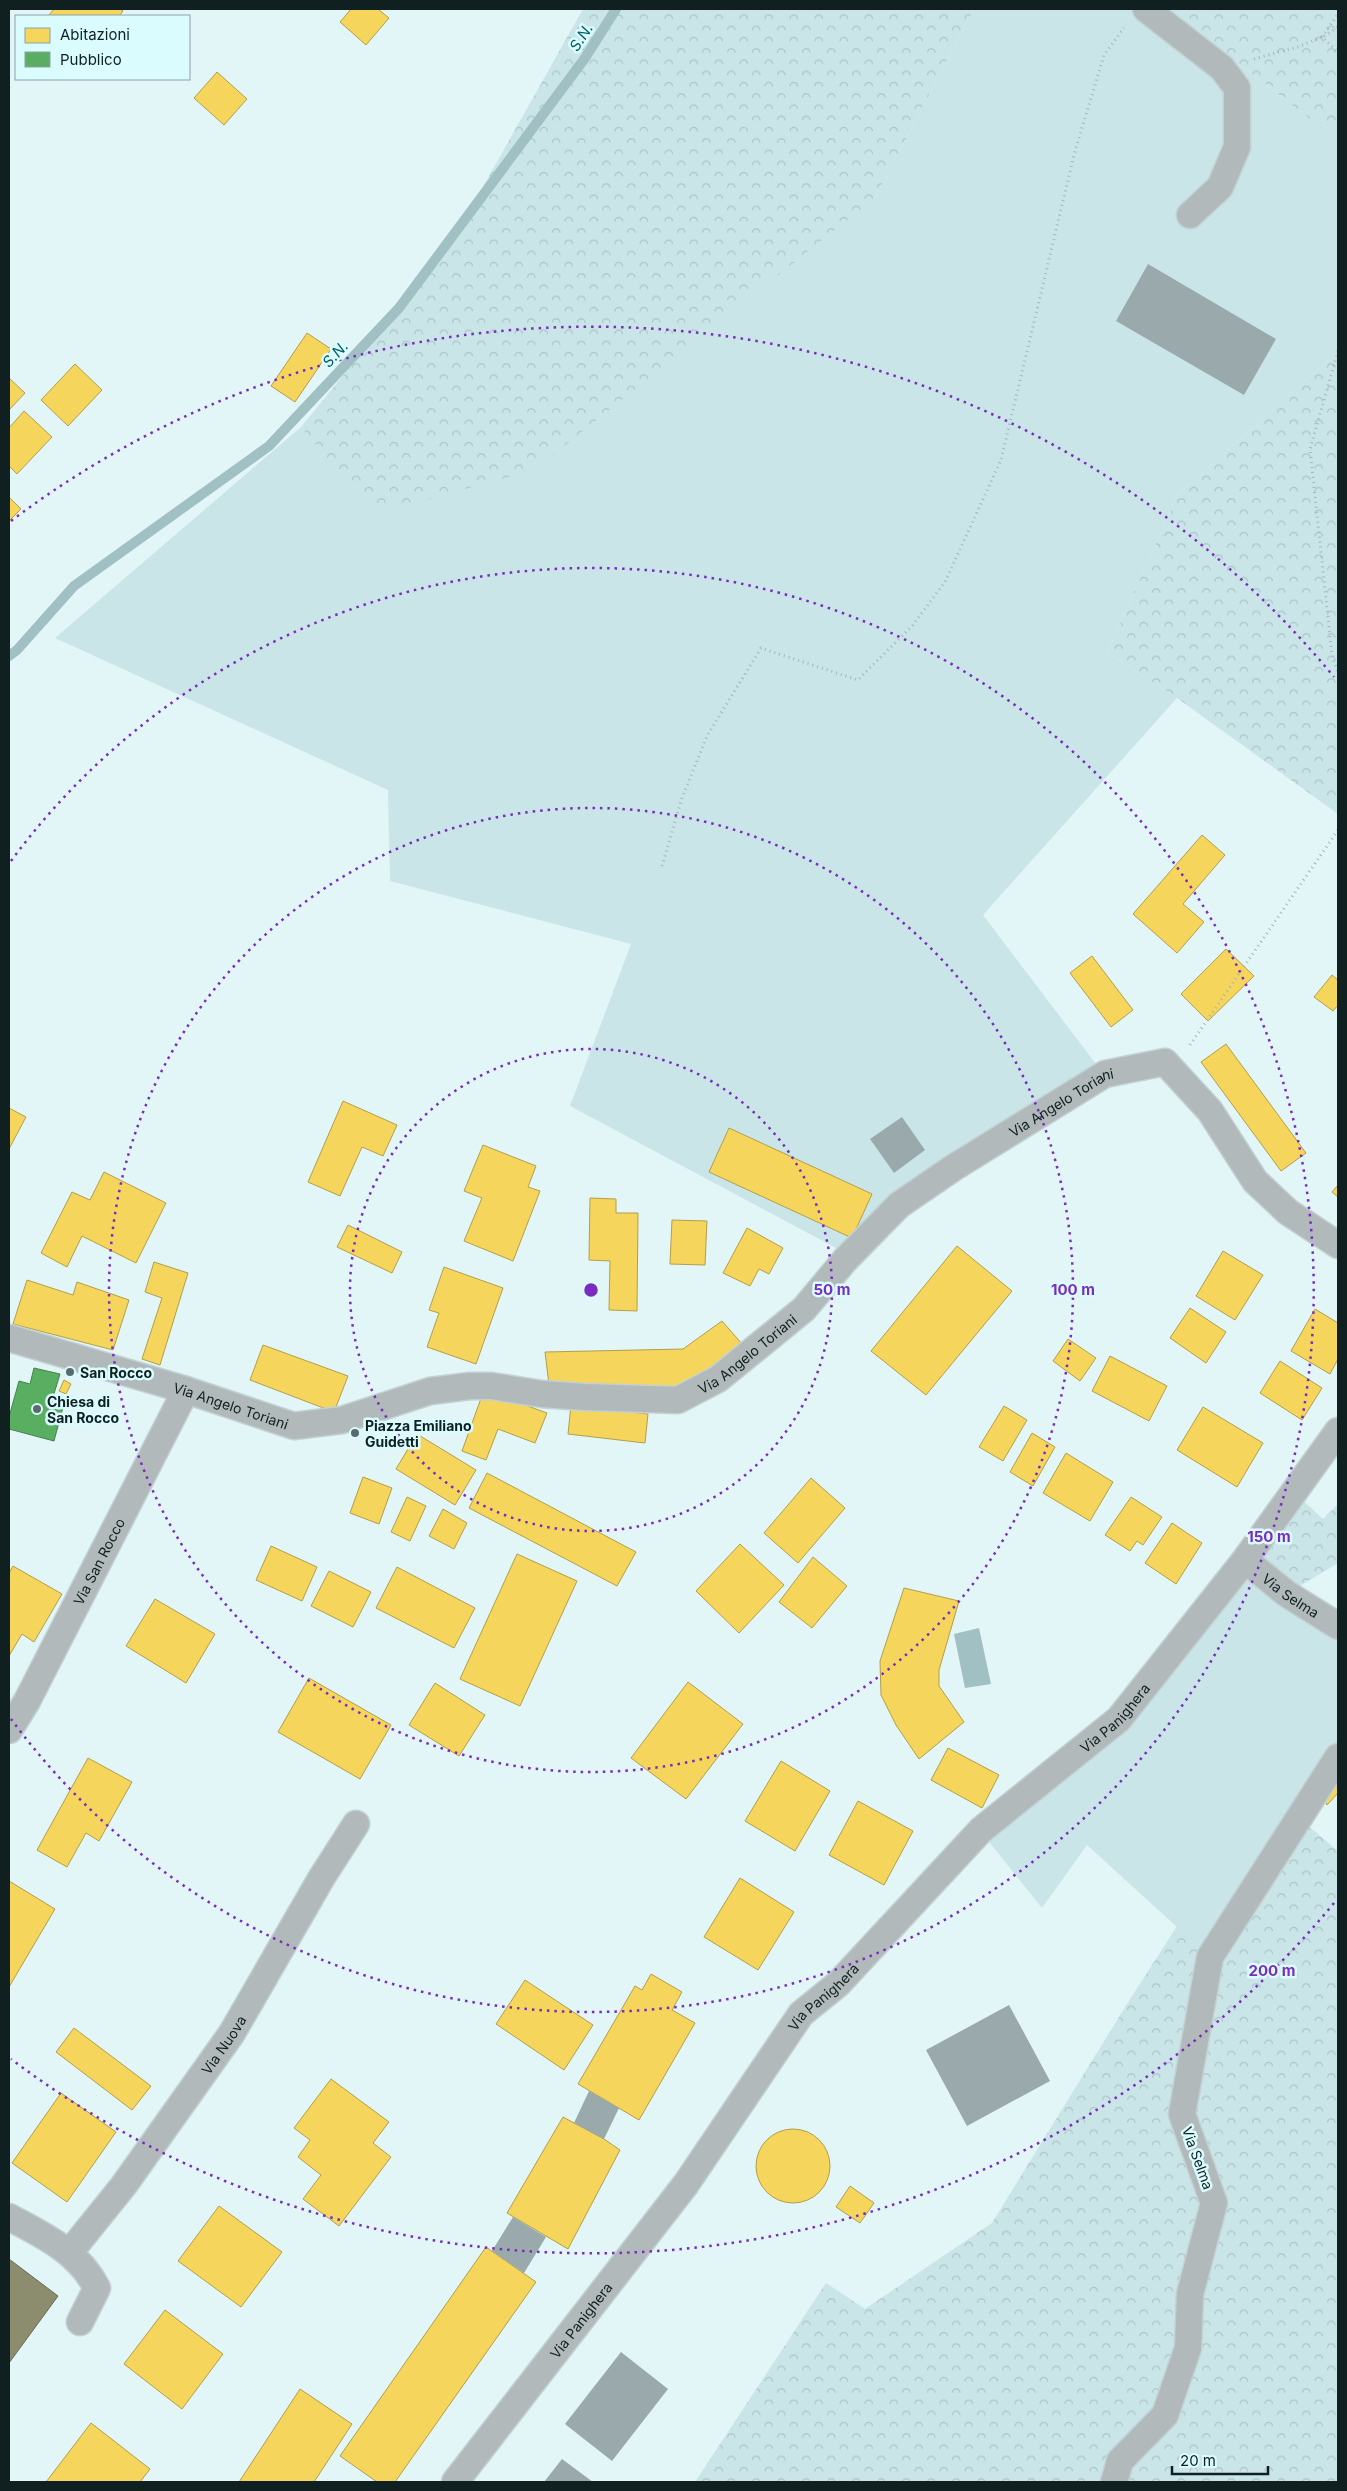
<svg xmlns="http://www.w3.org/2000/svg" width="1347" height="2491" font-family="Inter,sans-serif">
<defs>
<pattern id="forest-crowns" width="20" height="18" patternUnits="userSpaceOnUse" patternTransform="scale(1.25)"><rect width="20" height="18" fill="#c9e5e8"/><path d="M2 6a3 3 0 1 1 6 0M12 15a3 3 0 1 1 6 0" fill="none" stroke="#acc4c7"/></pattern>
</defs>
<rect width="100%" height="100%" fill="#e2f5f7"/>
<path fill="#c9e5e8" d="M974 9H1169L1338 141V352L1178 494 1107 653 1177 698 983 915 1099 1068 838 1249 570 1106 631 944 390 881 388 790 55 638 301 427 376 514 875 198Z
M1243 1569 1338 1626V1757L1210 1957 1087 1845 1042 1908 982 1833 1119 1724Z"/>
<path fill="url(#forest-crowns)" d="M583 9H974L875 198 534 470 375 514 301 427 434 264 466 217Z
M1169 9H1338V141Z
M1338 352V814L1177 698 1107 653 1178 494Z
M1297 1495 1323 1519 1338 1504V1563L1287 1594 1243 1569Z
M1299 1818 1338 1851V2482H695L826 2283 865 2309 992 2223 1127 2004 1177 1926 1210 1957Z"/>
<path fill="#a0c0c3" d="M979 1628 991 1684 965 1688 954 1634Z"/>
<path fill="#f6d55c" stroke="#b19f4a" d="M54 9H120L123 11 119 16H48Z
M351 9H378L389 18 366 45 340 22Z
M217 72 247 99 224 125 194 98Z
M307 333 331 349 295 402 271 386Z
M75 364 102 390 68 426 41 400Z
M9 378 25 393 9 410Z
M24 411 52 437 17 474 9 466V428Z
M9 497 21 509 9 521Z
M1202 835 1225 855 1183 904 1204 922 1177 953 1133 914Z
M1226 949 1254 976 1208 1021 1181 994Z
M1092 956 1133 1010 1111 1027 1070 973Z
M1332 975 1338 980V1005L1333 1011 1314 997Z
M1226 1044 1306 1153 1281 1171 1201 1062Z
M343 1101 397 1125 383 1156 362 1147 340 1196 308 1182Z
M9 1108 26 1117 9 1149Z
M729 1128 872 1194 852 1238 709 1172Z
M483 1145 536 1166 528 1187 540 1191 513 1261 464 1241 482 1198 464 1191Z
M104 1172 166 1203 136 1263 82 1236 67 1267 41 1253 72 1192 90 1200Z
M1338 1185V1197L1332 1192Z
M590 1198 616 1199V1213H638L637 1311 609 1310 610 1261 589 1260Z
M672 1220 707 1221 705 1265 670 1264Z
M348 1225 402 1252 392 1273 337 1247Z
M747 1228 783 1248 769 1274 759 1269 750 1286 723 1273Z
M957 1246 1012 1291 926 1395 871 1351Z
M1223 1251 1263 1275 1235 1320 1196 1296Z
M154 1262 188 1273 160 1365 142 1359 162 1298 145 1292Z
M444 1267 503 1288 476 1364 427 1347 439 1313 429 1310Z
M27 1280 73 1295 77 1282 129 1300 113 1350 13 1324Z
M1190 1308 1226 1332 1206 1363 1170 1338Z
M1315 1309 1338 1323V1359L1330 1374 1291 1351Z
M722 1321 743 1345 693 1384 636 1394 550 1393 545 1352 683 1349Z
M1068 1339 1096 1358 1080 1381 1053 1361Z
M263 1345 348 1376 334 1412 250 1380Z
M1110 1356 1167 1386 1149 1421 1092 1391Z
M1280 1361 1322 1388 1302 1420 1260 1393Z
M64 1380 71 1384 66 1394 59 1391Z
M484 1390 547 1413 535 1443 498 1429 486 1460 462 1451Z
M571 1405 648 1414 645 1443 568 1434Z
M1004 1406 1027 1420 1003 1461 979 1447Z
M1203 1407 1263 1443 1237 1487 1177 1450Z
M1032 1433 1055 1447 1033 1486 1010 1472Z
M417 1434 476 1470 455 1505 396 1469Z
M1066 1453 1113 1482 1090 1521 1043 1493Z
M487 1473 636 1552 617 1586 469 1508Z
M363 1477 392 1488 379 1524 350 1513Z
M811 1478 845 1508 798 1563 764 1533Z
M407 1497 426 1506 410 1541 391 1532Z
M1131 1497 1162 1517 1143 1545 1137 1541 1130 1551 1105 1535Z
M443 1509 467 1523 454 1549 429 1536Z
M1172 1523 1202 1543 1176 1584 1145 1563Z
M740 1544 784 1585 739 1633 696 1591Z
M271 1546 317 1567 302 1601 256 1580Z
M517 1554 577 1581 520 1706 460 1679Z
M813 1557 847 1586 812 1628 779 1602Z
M13 1566 62 1594 34 1642 22 1634 9 1656V1573Z
M397 1567 475 1608 454 1648 376 1608Z
M329 1571 371 1592 353 1627 311 1606Z
M904 1588 959 1601 939 1670V1686L964 1722 919 1759 896 1725 881 1695 880 1661Z
M155 1599 215 1634 186 1683 126 1646Z
M309 1678 391 1725 360 1779 278 1732Z
M688 1682 743 1724 686 1799 631 1758Z
M435 1683 485 1715 459 1756 409 1725Z
M948 1748 999 1775 982 1808 931 1780Z
M88 1758 132 1782 99 1841 86 1833 67 1867 37 1850Z
M781 1761 830 1791 795 1851 745 1821Z
M1338 1776V1793L1327 1805 1321 1793Z
M858 1801 913 1831 884 1885 829 1855Z
M740 1878 794 1912 758 1970 704 1937Z
M9 1881 55 1909 9 1987Z
M651 1974 682 1992 672 2010 695 2023 639 2120 578 2084 635 1986 642 1990Z
M525 1980 593 2025 564 2070 496 2024Z
M74 2028 151 2086 132 2110 56 2052Z
M331 2079 389 2122 373 2143 391 2157 339 2226 303 2199 321 2175 298 2157 310 2140 294 2128Z
M61 2093 116 2132 67 2202 12 2163Z
M563 2117 604 2139 620 2150 568 2249 507 2213Z
M756 2166a37 37 0 1 1 74 0a37 37 0 1 1-74 0Z
M850 2186 874 2203 860 2223 836 2207Z
M219 2206 282 2252 241 2307 178 2261Z
M486 2247 536 2282 395 2482H377L340 2456Z
M165 2310 223 2354 182 2409 124 2364Z
M300 2389 352 2424 314 2482H239Z
M91 2423 150 2469 140 2482H46Z"/>
<path fill="#5aae61" stroke="#44834e" d="M34 1368 60 1374 53 1397 65 1400 54 1441 9 1429V1417L19 1381 30 1384Z"/>
<path fill="#8c8c6e" stroke="#676c57" d="M9 2259 58 2296 9 2363Z"/>
<g fill="none" stroke-linecap="round" stroke-linejoin="round">
<path stroke="#a0c0c3" stroke-width="10" d="M9 656 17 650 74 586 269 446 399 308 585 58 616 9"/>
</g>
<path fill="#9aaaac" d="M1148 264 1276 339 1244 395 1116 321Z
M902 1117 925 1150 894 1173 870 1139Z
M1009 2005 1050 2081 967 2126 926 2050Z
M589 2091 619 2108 604 2139 574 2123Z
M513 2217 546 2237 524 2273 492 2251Z
M621 2352 668 2389 612 2461 565 2424Z
M562 2459 593 2482H544Z"/>
<g fill="none" stroke-linecap="round" stroke-linejoin="round">
<g stroke="#c2d1d3" stroke-width="29">
<g id="street">
<path d="M1146 9 1222 68 1237 88V147L1220 187 1190 215"/>
<path id="s1" d="M9 1338 186 1390 294 1426 342 1420 430 1391 470 1386H491L542 1394 585 1397 678 1400 718 1379 804 1309 845 1260 899 1205 953 1168 1105 1074 1165 1062 1210 1111 1255 1181 1288 1212 1338 1245"/>
<path id="s2" d="M1245 1560 1287 1594 1338 1626"/>
<path id="s3" d="M9 1730 27 1701 186 1390"/>
<path d="M9 2217C44 2236 78 2251 97 2288L80 2322"/>
<path id="s4" d="M70 2252 124 2185 232 2033 322 1877 356 1824"/>
<path id="s5" d="M455 2482 686 2184 801 2014 838 1984 981 1830 1119 1719 1245 1560 1338 1431"/>
<path d="M1114 2482 1120 2461 1165 2415 1188 2348 1190 2294 1214 2203 1182 2114 1210 1957 1338 1757"/>
</g>
</g>
<path stroke="#aab4b5" stroke-width="3" stroke-dasharray="1 4" stroke-linecap="butt" d="M1324 36 1338 27
M1322 37 1338 14
M1254 59 1298 47 1322 37 1338 52
M1338 351 1310 449 1332 655 1338 673
M662 866 682 798 707 736 761 648 858 680 913 625 945 582 1001 460 1075 151 1104 55 1124 28
M1190 1045 1338 830"/>
<use href="#street" stroke="#b1b9ba" stroke-width="26"/>
</g>
<g fill="none" stroke="#7b2cbf" stroke-width="2.5" stroke-dasharray="2.5 5">
<circle cx="591" cy="1290" r="241"/>
<circle cx="591" cy="1290" r="482"/>
<path d="M11 861A722 722 0 1 1 11 1719"/>
<path d="M1334 1903A963 963 0 0 1 11 2059M11 521A963 963 0 0 1 1334 677"/>
</g>
<g fill="#5a6b6c" stroke="#dafcff" stroke-width="2">
<circle cx="70" cy="1372" r="5"/>
<circle cx="37" cy="1409" r="5"/>
<circle cx="355" cy="1433" r="5"/>
</g>
<g text-anchor="middle" dominant-baseline="central" stroke-width="5" stroke-linejoin="round" paint-order="stroke">
<g font-size="14" fill="#102021" stroke="#dafcff">
<text stroke="none"><textPath href="#s1" startOffset="1178">Via Angelo Toriani</textPath></text>
<text stroke="none"><textPath href="#s1" startOffset="772">Via Angelo Toriani</textPath></text>
<text stroke="none"><textPath href="#s1" startOffset="232">Via Angelo Toriani</textPath></text>
<text stroke="none"><textPath href="#s3" startOffset="191">Via San Rocco</textPath></text>
<text stroke="none"><textPath href="#s2" startOffset="58">Via Selma</textPath></text>
<text stroke="none"><textPath href="#s5" startOffset="1015">Via Panighera</textPath></text>
<text stroke="none"><textPath href="#s5" startOffset="610">Via Panighera</textPath></text>
<text stroke="none"><textPath href="#s4" startOffset="258">Via Nuova</textPath></text>
<text transform="translate(1198 2158) rotate(70)">Via Selma</text>
<text stroke="none"><textPath href="#s5" startOffset="205">Via Panighera</textPath></text>
</g>
<g font-size="14" font-weight="bold" fill="#102021" stroke="#dafcff" text-anchor="start">
<text x="80" y="1372">San Rocco</text>
<text x="47" y="1401">Chiesa di<tspan x="47" dy="16">San Rocco</tspan></text>
<text x="365" y="1425">Piazza Emiliano<tspan x="365" dy="16">Guidetti</tspan></text>
</g>
<g font-size="15" font-style="italic" fill="#035b60" stroke="#dafcff">
<text transform="translate(581 37) rotate(-57)">S.N.</text>
<text transform="translate(335 354) rotate(-47)">S.N.</text>
</g>
</g>
<circle cx="591" cy="1290" r="8" fill="#7b2cbf" stroke="#dafcff" stroke-width="2.5"/>
<g font-size="15" text-anchor="middle" font-weight="bold" fill="#7b2cbf" stroke="#dafcff" stroke-width="5" stroke-linejoin="round" paint-order="stroke">
<text x="832" y="1295">50 m</text>
<text x="1073" y="1295">100 m</text>
<text x="1269" y="1542">150 m</text>
<text x="1272" y="1976">200 m</text>
</g>
<rect width="1347" height="2491" fill="none" stroke="#102021" stroke-width="20"/>
<rect x="15" y="15" width="175" height="65" fill="#dafcff" stroke="#89a4a6"/>
<rect x="25" y="28" width="25" height="15" fill="#f6d55c" stroke="#89a4a6"/>
<text x="60" y="40" font-size="15" fill="#102021">Abitazioni</text>
<rect x="25" y="52" width="25" height="15" fill="#5aae61" stroke="#89a4a6"/>
<text x="60" y="65" font-size="15" fill="#102021">Pubblico</text>
<path d="M1172 2466v8h96v-8" fill="none" stroke="#102021" stroke-width="2.5"/>
<text x="1180" y="2466" font-size="15" fill="#102021" stroke="#dafcff" stroke-width="4" paint-order="stroke">20 m</text>
</svg>
